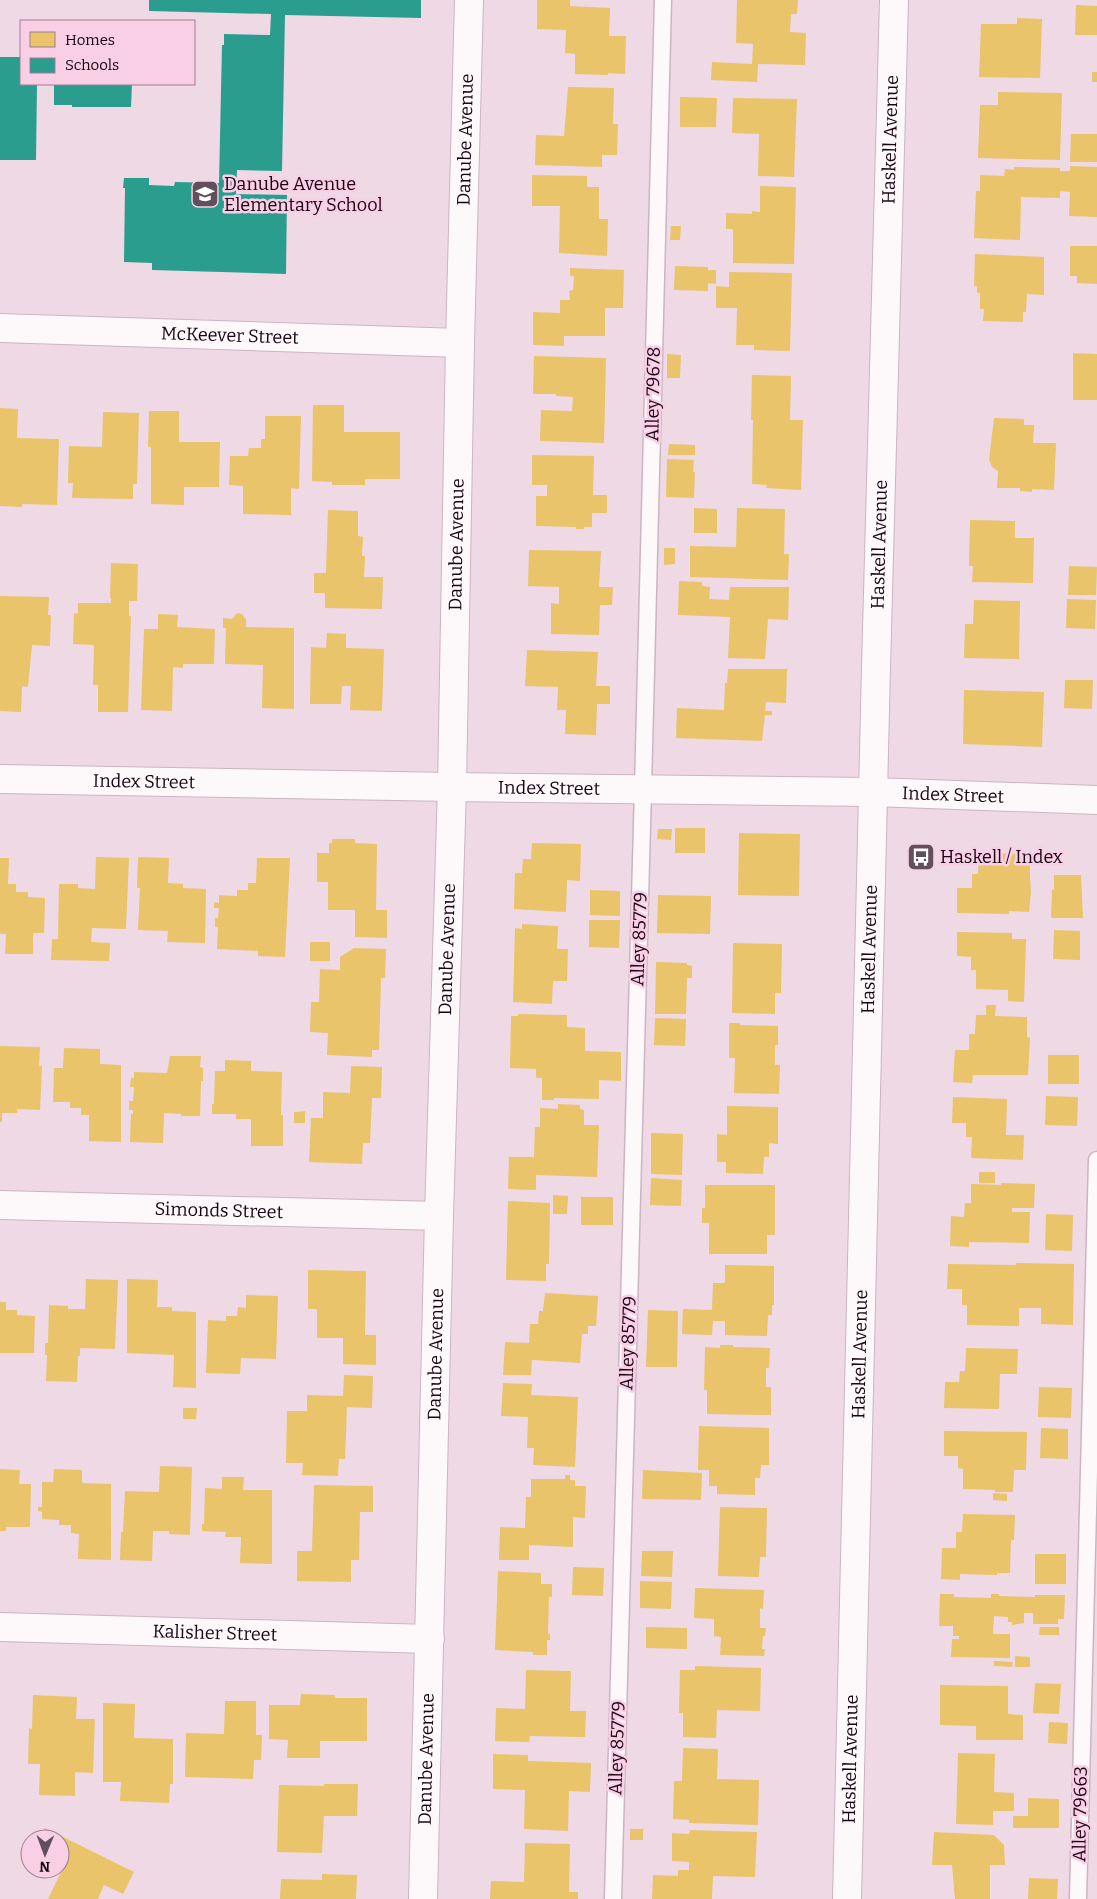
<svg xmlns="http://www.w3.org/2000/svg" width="1097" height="1899" font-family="Bitter,serif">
<rect width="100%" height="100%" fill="#efd9e5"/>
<path fill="#e9c46a" d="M537 0H570V6L610 8 609 36H626L625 74 608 73V75L575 74V54L565 53 566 30 537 29Z
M737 0H798L797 14H791L790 32 806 33 805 65 758 64 757 82 711 80 712 62 752 64 753 44 736 43Z
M1076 5 1097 6V35H1075Z
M1017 18 1042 19 1040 78 979 77 981 24H1017Z
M1092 72H1097V82H1092Z
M568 87 614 88 613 124H618L617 155H602V167L535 165 536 135 564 136Z
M998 92 1062 93 1060 160 978 158 980 105H998Z
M680 97 717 98 716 127H680Z
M733 98 797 99 794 177 758 176 759 134 732 133Z
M1071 134H1097V162H1070Z
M1070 166 1097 167V217L1069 216 1070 192 1060 191V198L1021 197 1020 240 974 238 976 191H980V175L1004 176 1005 169 1014 170V167L1060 168V171H1070Z
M532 175 587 176V187H599V219H608L607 256 559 253 560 206H532Z
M760 186 796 187 794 264 733 263V229H726V213L752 214V211L760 212Z
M671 226H681L680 240H670Z
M1070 246H1097V284L1077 283V276H1070Z
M975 254 1044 257V295L1027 294 1026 312H1023V322L983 321 984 309H980V293H977V286H974Z
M675 266 708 267V270H716V284L708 283V291L674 290Z
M570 268 624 270 623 308H605V336H564V346L533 345V312L560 313V300H570L569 291 573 290 574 276H570Z
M729 272 792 273 790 351 754 350V345H736L737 308H716V286L729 287Z
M1073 353 1097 354V400H1073Z
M667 354 681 355 680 378H667Z
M534 356 606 358 604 443 540 441 541 410 572 411 573 397 556 396V394H533Z
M752 375 791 376 790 420H803L801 490 766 488 767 485 752 484 753 420H751Z
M313 405H344V432H400V479H365V485H332V482L312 481Z
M0 408 18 409 17 438 59 439 57 505 22 504V507L0 506Z
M149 411H179V442H220L219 487H184V505L151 504V447H148Z
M103 412 139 413 137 484H133V499L72 498 73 483H68L69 446 102 447Z
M265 416H301L299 489 291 488V515L243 514V486L229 485 230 456H248L249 448H261V439H265Z
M994 418 1024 419V425H1034L1033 443H1056L1054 490 1032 489V492L1020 491V488H997L998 471 992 467 989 460Z
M669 444 695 445V455H668Z
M532 455 594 456 593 495H607V513H592V527H584V529H576V527L536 526V496H547V485H532Z
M667 459 694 460 693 472H695L694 498 666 497Z
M694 508 717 509V533H694Z
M737 508 785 509 784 554H789L788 580 690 577V546L736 547Z
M328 510 358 511V536L363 537 362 556H365L364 577H383L382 609 325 608V593H314V573H326Z
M970 520 1015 521V538H1034L1033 583 972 582 973 566H969Z
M664 548H675V564L664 565Z
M529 550 601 551 599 587H613L612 605H600L599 635 551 634V603L559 604V587L528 586Z
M111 563 138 564 137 601H129V616H131L128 712H98V685H93L94 645 73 644 74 613 78 614V603H111V598H110Z
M1069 566 1097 567 1096 595H1068Z
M679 581 702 582V586L710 587 709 599 729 600 730 587H789L788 620 768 619 765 659 728 658 730 617 678 615Z
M0 596 49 597 48 615H51L50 646 32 645 28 687 22 686 21 712 0 711Z
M1067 599 1096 600 1095 629 1066 628Z
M974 600 1020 601 1019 659 964 658 965 624H973Z
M237 613 242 614 246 620V627L294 628V709L262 708 263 665 225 664 226 628H223V618L232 619Z
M158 614 178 615 177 627 215 629 214 664H183V668L173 667 172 711 141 710 144 629H158Z
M327 633 346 634V648L384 649 382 711 350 710 351 686H342L341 704H310L311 647 326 648Z
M527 650 598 652 596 686H610V704H597L596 735 565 734 566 710H557L558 687 525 686Z
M728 669H787L786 703 766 702 765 711H772V715H765L762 741 676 738 677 708 724 710 725 683H727Z
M1065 680H1093L1092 709 1064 708Z
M964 690 1044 692 1042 747 963 744Z
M675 828H705V853H675Z
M658 829H672L671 840 657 839Z
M739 833 800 834 799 896 738 895Z
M332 839H355V843L377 844 376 910H387V938L355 937V910H328V882H317V853H329V843H332Z
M532 843 581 844 580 881 567 880 566 912 514 909 515 873H522L523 859H531Z
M979 853 1030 854V877L1031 892 1029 912 1009 911V914L957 913V888H972V874H978Z
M96 857 129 858 126 929 92 928 91 942 110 943 109 961 51 960 52 939H58L59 884H78V888L95 889Z
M138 857 169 858 168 883 183 884V888L206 889 205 943 167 942 168 931 138 930 140 888H137Z
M0 858H9L8 884H16V892H28V897L45 898 44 933H33V954H5L6 934H0Z
M257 858H290L285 957 258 956V951L217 949 218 927H215V918H218L219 908H214V902L219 903V895L237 896V890H248V883H256Z
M1054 875H1081L1083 918H1051L1052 890H1054Z
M590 890 620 891V916L590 915Z
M658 895 711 896 710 934 657 933Z
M589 920H620L619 948 589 947Z
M522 924 558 926 557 949H568L567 981H553L552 1004 513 1002 515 928 522 929Z
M1054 930 1080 931V960L1053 959Z
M957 932 1012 933V939H1026L1024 1002 1008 1001V990L976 989V970H971V957L957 956Z
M310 942H330V961H310Z
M733 943 782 944 781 993H775V1014L732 1013Z
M354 948 386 949 385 978H381L379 1050H372V1057L327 1055 328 1033 310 1032 311 1002H319L320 969 340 970V957Z
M656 962 687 963V965L692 966V978H687L686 1014H655Z
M986 1005H996L995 1016 1027 1017V1037L1030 1038 1028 1075H973L972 1083 953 1082 955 1050H969V1034H975L976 1015H986Z
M518 1014 567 1015V1027L585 1028V1051L621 1052V1081L599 1080V1099L554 1098V1100H542V1078H536V1069L510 1068 511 1016H518Z
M655 1018 686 1019 685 1046 654 1045Z
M729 1023H740V1025L778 1026V1045H775V1065H780L779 1094 734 1093 735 1058H729Z
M0 1046 40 1047 39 1066H42L40 1110 17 1109V1113H2V1122H0Z
M64 1048 100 1049V1064L121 1065V1142L89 1141V1115H81V1108H70V1102H53L54 1068H63Z
M1048 1055H1079V1084H1048Z
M170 1056H201L200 1067 203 1068V1081H201L200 1116H181V1114L164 1113 163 1143 130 1142 131 1114H133V1110H129V1101H133L134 1087H130L131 1078H134V1072L167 1073Z
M225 1060 251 1061V1071L282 1072 281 1115H283V1146H251V1119H236V1114H212V1104H214L215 1071H225Z
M351 1066 382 1067 381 1098H372L370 1143H363L362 1164 309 1162 311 1118H323V1092L350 1093Z
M1046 1096 1078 1097 1077 1126 1045 1125Z
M953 1097 1007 1099 1006 1135H1024L1023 1160 971 1158 972 1137H966V1123H952Z
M558 1104 580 1105V1109L584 1110V1125H599L597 1177 536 1175V1190L508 1189 509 1157H534L535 1127H540V1108L558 1109Z
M727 1106 778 1107V1144L769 1143V1157H764L763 1174 726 1173V1162H717V1134L727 1135Z
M305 1111V1123H294V1112Z
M651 1133 683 1134 682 1175 651 1174Z
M979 1172H995V1183H979Z
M651 1178 682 1180 681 1206 650 1205Z
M1001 1183 1035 1184 1034 1208H1012V1212H1030L1029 1243 969 1242V1247L950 1246 951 1216 964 1217 965 1203H971V1184L1001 1185Z
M705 1185H775V1235H767V1254H709V1223H702V1208H705Z
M553 1195 568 1196 567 1214H553Z
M581 1197H613V1225H581Z
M508 1201 550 1203 549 1264H546V1281L506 1280Z
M1046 1214 1073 1215 1072 1251 1045 1250Z
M1016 1263 1074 1264 1073 1325 1041 1324V1308H1019V1326L967 1325V1305H962V1289H947L948 1264 1016 1265Z
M725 1265 774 1266V1305H772V1315H768L767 1336 725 1335V1321H713L712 1335 682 1334 683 1309 712 1310 713 1283H725Z
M308 1270 366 1271 365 1335H376V1365L343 1364V1338H317V1309H308Z
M86 1279 118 1280 115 1349 80 1348V1356H78L77 1382 46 1381 47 1355H45V1343H48L49 1305 68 1306V1309H85Z
M127 1279 158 1280 157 1307H172V1311L196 1312V1388L173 1387 174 1355 127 1353Z
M545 1293 598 1296 596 1326H588V1334H582L580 1363 532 1360 531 1375H503L505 1342 529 1343 530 1324H538L539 1311H543Z
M246 1295 278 1296 276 1359 241 1358 240 1374 206 1373 208 1320 226 1321V1316H237L238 1307 246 1308Z
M0 1302H6V1310H17V1315L35 1316 34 1353H0Z
M648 1310 678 1311 677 1367H646Z
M720 1345H733V1347L770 1348 769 1368H766V1387H771V1415L707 1414V1390H704L705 1347 720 1348Z
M966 1348 1018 1349 1017 1374H1000L999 1409 944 1408 945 1382H959L960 1371H965Z
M344 1375 373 1376 372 1408 347 1407 345 1459H339L338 1476 302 1475 303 1463H286L287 1411H307V1395L343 1396Z
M503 1383 532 1384 531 1395 578 1397 575 1467 533 1465 534 1448H527L528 1417 501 1416Z
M1039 1387 1072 1388 1071 1418 1038 1417Z
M183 1408H197L196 1419H183Z
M699 1426 769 1428V1465H761L760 1478H755V1495L717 1494V1486H709V1470H698Z
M1041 1428 1068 1429V1459L1040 1458Z
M944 1431 1027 1432 1026 1470H1014L1013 1492H995V1490L963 1489V1469L958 1468V1456H944Z
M160 1466 192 1467 190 1535 169 1534V1531H153L152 1561 120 1560 121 1532H123L125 1491 159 1492Z
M0 1469 20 1470 19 1484H31L30 1527H6V1531H0Z
M54 1469 82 1470V1483L111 1484V1560L78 1559 79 1534 71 1533V1525H59V1520L42 1519V1512L38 1511V1507H42V1482H53Z
M643 1470 702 1473 701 1500 642 1499Z
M565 1475H570V1480H575V1486H586L585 1518 573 1517V1547L529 1545V1560H499L500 1527 525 1528 526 1497H531V1479H565Z
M222 1477H244L243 1490H272V1564L240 1563 241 1537H225L226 1532 202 1531V1524H204L205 1488 222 1489Z
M314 1485 373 1486V1512H360L359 1560H351V1582L297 1581V1551H312Z
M993 1493 1007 1494V1501L993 1500Z
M720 1507 767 1508 766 1557H760L759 1577 718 1576Z
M963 1514 1015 1515 1014 1540H1011L1010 1573H997V1575L960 1574V1580L941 1579 942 1548H956V1532H962Z
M642 1551H673L672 1577 641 1576Z
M1035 1554H1066V1584H1035Z
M573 1567 604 1568 603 1596 572 1595Z
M498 1571 541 1573V1584H552V1597H549L548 1634H550V1640H547V1655H533V1652L495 1650Z
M640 1581 672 1582 671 1609 640 1608Z
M695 1588 764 1590 763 1609 760 1608V1628H766L765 1636H763L762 1649H765L764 1656 720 1655 721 1637 714 1636V1619L694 1618Z
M940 1594H954V1597L991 1598V1594H999V1596L1035 1597V1595H1065L1064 1619H1058V1624H1033V1613H1024V1623L1012 1625V1622H1008V1617L994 1616 993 1634H1010V1658L951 1657 952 1639H959V1636H953V1626H939Z
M646 1627 687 1628V1649L646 1648Z
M1040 1627H1059V1635H1039Z
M1015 1656 1030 1657V1667H1015Z
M994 1661 1013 1662 1012 1667 994 1666Z
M695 1666 761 1668 760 1711 717 1710 716 1738 683 1737V1713H679L680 1670H695Z
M526 1670 571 1671 570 1711H586L585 1737 530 1736 529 1742 495 1741 496 1708 525 1709Z
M1035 1683 1061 1684 1059 1714 1033 1713Z
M940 1685 1008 1686V1714L1023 1715V1740H976V1726L940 1725Z
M301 1694 335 1695V1698H367V1741H320V1758H287L288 1740 269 1739V1705H300Z
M33 1695 77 1697 76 1719H95L93 1773 75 1772V1796L39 1795 40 1764H28L29 1728 32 1729Z
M225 1701H256V1735H262L261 1760H254L253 1779 185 1777 186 1733 224 1734Z
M103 1703 135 1704 134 1738 173 1739V1784H170L169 1803 120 1801 121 1782H103Z
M1049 1722 1068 1723 1067 1744 1048 1743Z
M683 1748 718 1749 717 1779 759 1780 758 1825 689 1823V1820L673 1819 674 1781H682Z
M958 1753 995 1754 994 1792 1014 1793V1811H993V1825L956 1824Z
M493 1754 528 1755V1761L591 1763 590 1792 569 1791 568 1831 524 1829 525 1790 493 1789Z
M324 1784H358L357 1816H324L322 1853 277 1852 279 1785 324 1786Z
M1028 1798 1059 1799V1828H1013V1816H1028Z
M45 1828 134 1872 123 1894 104 1885 98 1899H48L62 1870 60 1869V1839H40Z
M630 1829H643V1840H630Z
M690 1830 757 1832 755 1877 713 1876 712 1899H652L653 1875 678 1876V1870H689V1862L672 1861V1833L689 1834Z
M934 1832 994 1835 1004 1845 1005 1865H990V1899H955L952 1865H932Z
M525 1843 570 1844 569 1892H578V1899H490L491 1881 524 1882Z
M322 1874 357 1875 356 1899H280L281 1879 322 1880Z
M1029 1878 1058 1879 1057 1899H1028Z"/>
<path fill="#2a9d8f" d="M149 0H421V18L285 15 282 171 237 170 236 194 287 195 286 274 152 270V263L124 262 125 188H123L124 178H149V185L174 186 175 182 219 183 222 45H224V34L270 35 271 14 149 11Z
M0 57H21V84H37L36 160H0Z
M54 84H132L131 107H72V105H54Z"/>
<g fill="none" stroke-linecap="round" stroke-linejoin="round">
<g stroke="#cbb5c2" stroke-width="19">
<path id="service" d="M613 1899 643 788 663 0
M1078 1899 1097 1160"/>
</g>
<g stroke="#cbb5c2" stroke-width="30">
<g id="minor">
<path id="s1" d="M0 328 460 343"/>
<path id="s2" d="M0 779 452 787 873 792"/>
<path id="s3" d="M0 1205 439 1216"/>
<path id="s4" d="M0 1627 430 1639"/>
<path id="s5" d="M423 1899 439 1216 452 787 460 343 469 0"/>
</g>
</g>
<g stroke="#cbb5c2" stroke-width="30">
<g id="tertiary">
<path id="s6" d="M873 792 1097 800"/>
</g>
</g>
<g stroke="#cbb5c2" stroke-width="30">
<g id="secondary">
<path id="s7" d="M847 1899 876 667 894 0"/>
</g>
</g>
<use href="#service" stroke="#fdf9fb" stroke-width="16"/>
<use href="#minor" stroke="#fdf9fb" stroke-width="28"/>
<use href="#tertiary" stroke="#fdf9fb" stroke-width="28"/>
<use href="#secondary" stroke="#fdf9fb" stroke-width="28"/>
</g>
<defs>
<g id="school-square" transform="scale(1.4375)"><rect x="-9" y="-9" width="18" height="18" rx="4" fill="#634f5b" stroke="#f9cfe6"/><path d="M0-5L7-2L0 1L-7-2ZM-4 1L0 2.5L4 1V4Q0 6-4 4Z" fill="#fff"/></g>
<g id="bus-square" transform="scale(1.4375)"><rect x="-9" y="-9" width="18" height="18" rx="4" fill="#634f5b" stroke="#f9cfe6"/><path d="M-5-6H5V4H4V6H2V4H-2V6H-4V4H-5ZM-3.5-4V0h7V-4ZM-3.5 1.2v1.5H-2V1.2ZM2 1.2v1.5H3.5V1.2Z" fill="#fff"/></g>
</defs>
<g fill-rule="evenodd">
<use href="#school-square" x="205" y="194"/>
<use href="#bus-square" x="921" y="857"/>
</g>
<g text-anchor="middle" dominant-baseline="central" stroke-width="5" stroke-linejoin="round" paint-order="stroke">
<g font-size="18" fill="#180411" stroke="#f9cfe6">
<text stroke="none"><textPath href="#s5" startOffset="1760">Danube Avenue</textPath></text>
<text stroke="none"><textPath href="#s7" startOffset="1760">Haskell Avenue</textPath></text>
<text stroke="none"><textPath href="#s1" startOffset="230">McKeever Street</textPath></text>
<text transform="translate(653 394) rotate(-89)">Alley 79678</text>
<text stroke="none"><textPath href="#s5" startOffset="1355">Danube Avenue</textPath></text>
<text stroke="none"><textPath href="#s7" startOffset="1355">Haskell Avenue</textPath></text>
<text stroke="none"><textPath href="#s2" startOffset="144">Index Street</textPath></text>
<text stroke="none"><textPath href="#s2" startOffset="549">Index Street</textPath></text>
<text stroke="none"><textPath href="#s6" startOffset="80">Index Street</textPath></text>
<text transform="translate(639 939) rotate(-88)">Alley 85779</text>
<text stroke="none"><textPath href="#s7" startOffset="950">Haskell Avenue</textPath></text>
<text stroke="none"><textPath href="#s5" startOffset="950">Danube Avenue</textPath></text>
<text stroke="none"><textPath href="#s3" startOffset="219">Simonds Street</textPath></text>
<text transform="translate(628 1343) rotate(-88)">Alley 85779</text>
<text stroke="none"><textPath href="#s5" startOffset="545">Danube Avenue</textPath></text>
<text stroke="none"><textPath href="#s7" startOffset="545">Haskell Avenue</textPath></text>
<text stroke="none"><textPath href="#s4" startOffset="215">Kalisher Street</textPath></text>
<text transform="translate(617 1748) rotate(-88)">Alley 85779</text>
<text stroke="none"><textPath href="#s5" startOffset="140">Danube Avenue</textPath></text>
<text stroke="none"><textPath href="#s7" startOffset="140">Haskell Avenue</textPath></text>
<text transform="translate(1080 1814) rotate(-89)">Alley 79663</text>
</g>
<g font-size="18" fill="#180411" stroke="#f9cfe6" text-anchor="start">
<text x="224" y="184">Danube Avenue<tspan x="224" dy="21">Elementary School</tspan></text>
<text x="940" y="857">Haskell / Index</text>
</g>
</g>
<rect x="20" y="20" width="175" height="65" fill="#f9cfe6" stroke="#9f7e91"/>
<rect x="30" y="32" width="25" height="15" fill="#e9c46a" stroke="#9f7e91"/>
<text x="65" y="45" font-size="15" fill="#180411">Homes</text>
<rect x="30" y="58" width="25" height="15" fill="#2a9d8f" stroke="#9f7e91"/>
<text x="65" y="70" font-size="15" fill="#180411">Schools</text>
<g transform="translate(45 1854) rotate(181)"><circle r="24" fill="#f9cfe6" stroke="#9f7e91"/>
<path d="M0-4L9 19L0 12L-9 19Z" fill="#634f5b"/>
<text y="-8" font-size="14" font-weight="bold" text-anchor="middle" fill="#180411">N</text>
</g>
</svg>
